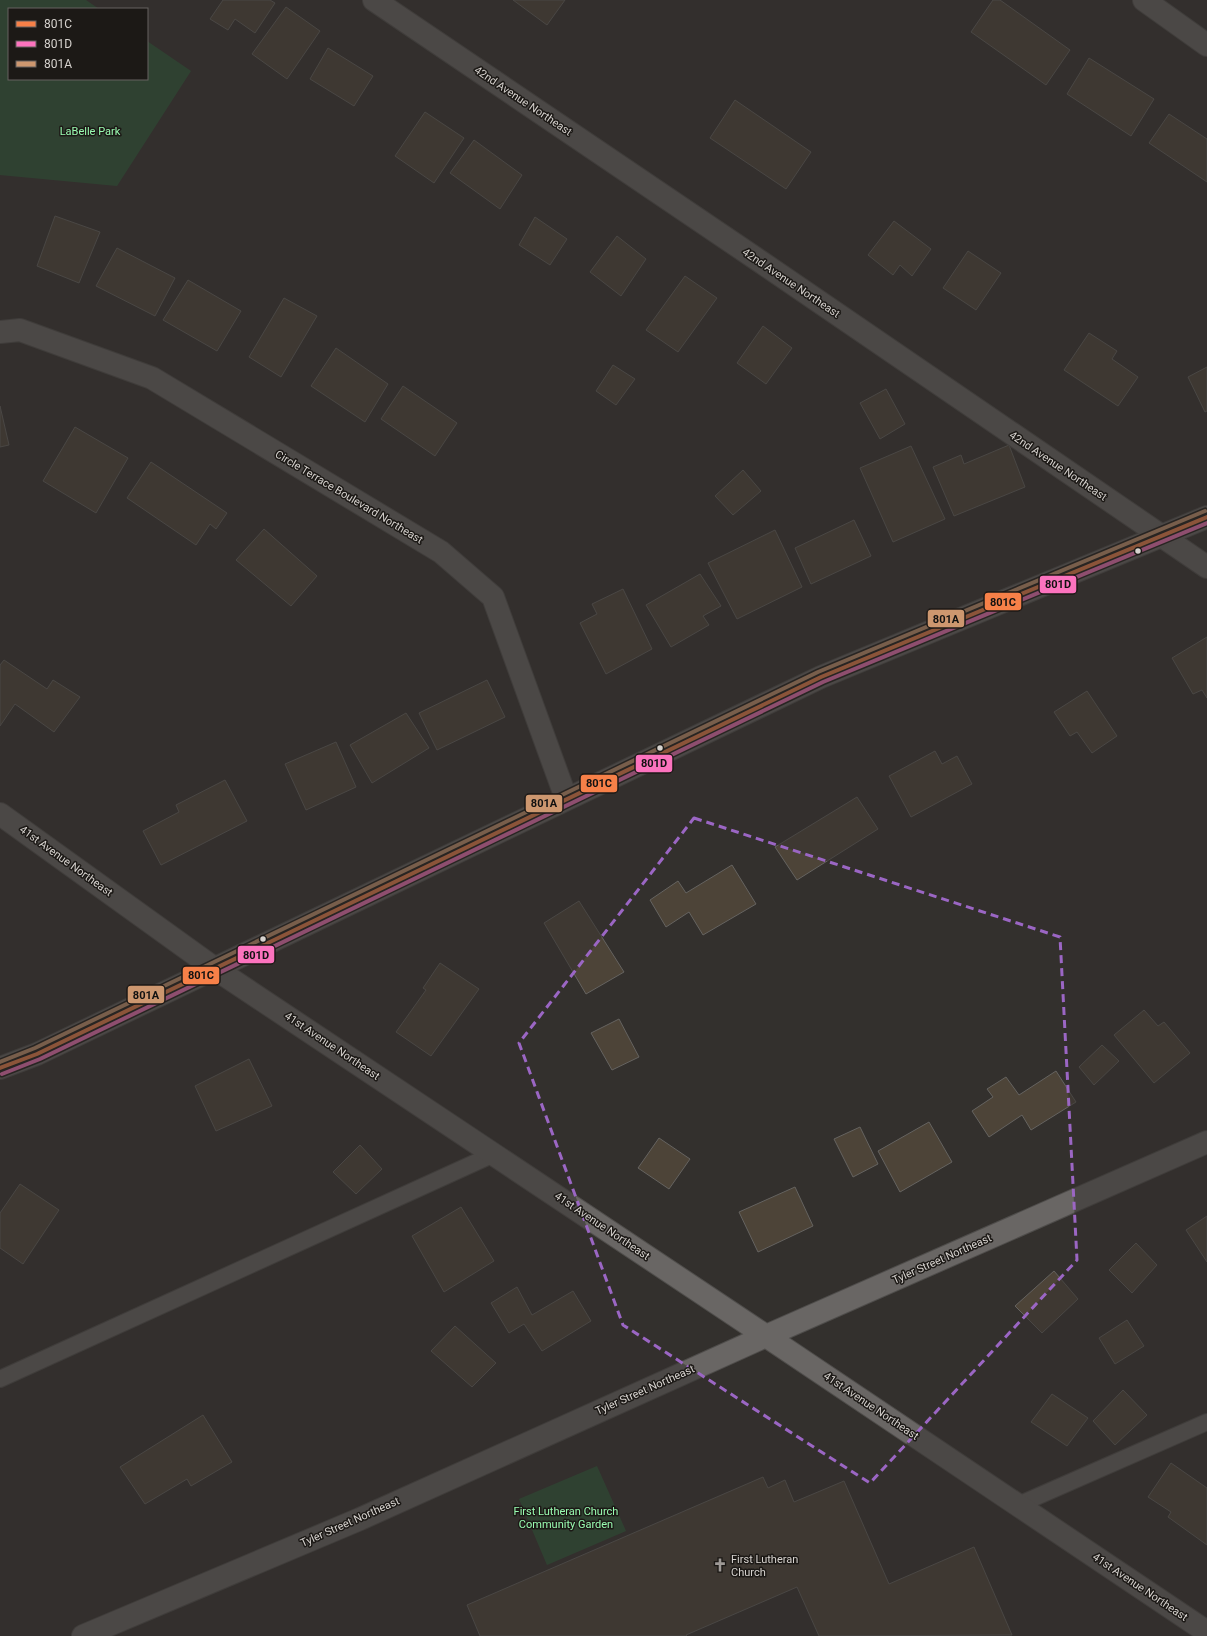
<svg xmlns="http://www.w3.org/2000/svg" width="1207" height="1636" font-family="Roboto,sans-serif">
<rect width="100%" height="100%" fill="#33302d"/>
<path fill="#2c5837" d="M0 0H86L99 9H9V79H147V41L191 71 117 186 0 175Z
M597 1466 626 1531 547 1565 519 1499Z"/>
<path fill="#4d4438" stroke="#656360" d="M223 0H270L275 3 255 33 235 19 228 30 210 19Z
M513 0H565L547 25Z
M993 0H1000L1070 50 1046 85 971 32Z
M286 7 320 31 287 79 252 54Z
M328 48 373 76 354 106 310 79Z
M1089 58 1154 99 1131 136 1067 94Z
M735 100 811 152 786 189 710 138Z
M425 112 464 138 434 183 395 156Z
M1169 114 1207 139V182L1149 143Z
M474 140 522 175 500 209 450 173Z
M55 216 100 232 79 283 37 266Z
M535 217 567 239 550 265 519 245Z
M894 221 931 249 912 276 900 265 893 275 868 255Z
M617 236 646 259 621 296 590 272Z
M117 248 175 278 155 316 96 286Z
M968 251 1001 273 976 310 943 288Z
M685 276 717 298 678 352 646 330Z
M188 280 241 311 217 351 163 320Z
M284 298 317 316 281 377 249 357Z
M763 326 792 348 766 384 737 363Z
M1089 333 1117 351 1112 359 1138 377 1118 406 1064 370Z
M336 348 388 384 365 422 311 386Z
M613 365 635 379 616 405 596 391Z
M1207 367V411L1205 412 1188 377Z
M403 386 457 423 435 456 381 419Z
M886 389 905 424 880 439 860 403Z
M0 406 9 445 0 447Z
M75 427 128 458 96 513 43 481Z
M1009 445 1025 487 954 516 933 467 961 455 964 464Z
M911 446 945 519 893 542 860 468Z
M151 462 227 513 216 529 210 524 196 545 127 498Z
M743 470 761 491 733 515 715 496Z
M854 520 871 556 811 584 795 548Z
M264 529 317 576 291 606 236 560Z
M775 530 802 587 737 619 708 563Z
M700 574 721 606 703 616 709 625 671 647 646 605Z
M623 589 652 649 606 674 580 623 597 614 592 604Z
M1207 637V698L1202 690 1193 694 1172 658Z
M4 660 47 689 53 680 80 697 54 732 15 704 0 726V665Z
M487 680 505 717 437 750 419 713Z
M1087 691 1117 736 1092 753 1077 732 1070 736 1054 712Z
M406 713 429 748 372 783 350 745Z
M336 742 356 787 306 810 285 764Z
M935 751 942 764 957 756 972 784 911 817 889 776Z
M225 780 247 821 161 865 143 831 179 812 176 805Z
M857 797 878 829 797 880 775 847Z
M732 865 756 904 703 935 689 912 666 927 650 900 678 881 686 893Z
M579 901 624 972 586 994 544 923Z
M440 963 479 989 431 1056 396 1032 426 990 423 988Z
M1144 1010 1158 1026 1164 1022 1190 1053 1154 1083 1114 1035Z
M619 1019 639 1057 612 1070 591 1033Z
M1102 1045 1119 1061 1094 1085 1079 1067Z
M249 1059 272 1106 216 1131 195 1086Z
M1056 1071 1076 1102 1031 1130 1022 1115 989 1137 972 1111 993 1097 987 1089 1006 1077 1019 1095Z
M929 1122 952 1162 900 1192 878 1151Z
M860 1127 878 1164 853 1177 834 1139Z
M659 1138 690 1159 669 1189 638 1168Z
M360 1145 382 1169 356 1194 333 1172Z
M20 1184 59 1210 23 1264 0 1248V1213Z
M795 1187 813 1226 758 1252 739 1212Z
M461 1207 494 1261 444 1292 412 1236Z
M1207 1216V1262L1186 1230Z
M1136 1243 1157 1265 1132 1293 1109 1270Z
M1054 1271 1078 1299 1042 1333 1015 1306Z
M517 1287 532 1315 573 1291 591 1321 542 1351 524 1324 509 1333 491 1303Z
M1127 1320 1144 1346 1115 1364 1099 1338Z
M455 1326 496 1363 472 1387 431 1351Z
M1123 1390 1147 1415 1115 1445 1093 1421Z
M1052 1394 1088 1418 1067 1446 1031 1422Z
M203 1415 232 1462 191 1486 187 1479 145 1504 120 1467Z
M1171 1463 1207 1488V1545L1168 1517 1171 1512 1148 1497Z
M763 1477 768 1488 785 1480 794 1502 844 1481 889 1584 974 1547 1012 1635 819 1636 797 1587 686 1635 687 1636H480L467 1605Z"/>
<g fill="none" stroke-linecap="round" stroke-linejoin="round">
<g stroke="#4f4d4b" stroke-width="18">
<path id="service" d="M0 1379 494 1154
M1018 1505 1207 1422"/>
</g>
<g stroke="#4f4d4b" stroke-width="24">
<path id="minor" d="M374 0 761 262 1207 567
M1144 0 1207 45
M0 332 20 330 152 378 441 552 493 597 566 798
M0 814 214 968 766 1336 1207 1632
M83 1636 360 1519 766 1336 1207 1142"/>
</g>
<g stroke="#4f4d4b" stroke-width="24">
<path id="tertiary" d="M0 1068 37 1054 821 677 1207 517"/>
</g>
<use href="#service" stroke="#696664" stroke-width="16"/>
<use href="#minor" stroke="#696664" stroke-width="22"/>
<use href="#tertiary" stroke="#696664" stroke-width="22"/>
<g stroke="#1c1916" stroke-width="7">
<path id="bus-1" d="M0 1068 37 1054 821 677 1207 517"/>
</g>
<g stroke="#1c1916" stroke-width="7">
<path id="bus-2" d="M2 1074 40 1059 823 682 1207 523"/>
</g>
<g stroke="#1c1916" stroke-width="7">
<path id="bus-3" d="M0 1062 35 1048 818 672 1205 511"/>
</g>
<use href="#bus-1" stroke="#f78048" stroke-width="4"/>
<use href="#bus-2" stroke="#fc73be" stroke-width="4"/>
<use href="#bus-3" stroke="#cd976f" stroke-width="4"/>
</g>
<path d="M0 0H1207V1636H0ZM694 818 1060 937 1077 1260 870 1483 623 1325 519 1043Z" fill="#33302d" fill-opacity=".55" fill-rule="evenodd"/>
<path fill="none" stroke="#9b66c4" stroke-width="3" stroke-dasharray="8 5" stroke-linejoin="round" d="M694 818 1060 937 1077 1260 870 1483 623 1325 519 1043Z"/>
<defs>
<g id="church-bare" transform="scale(1.08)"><path d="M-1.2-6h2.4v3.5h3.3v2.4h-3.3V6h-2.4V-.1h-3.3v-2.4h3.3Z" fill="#9d9996" stroke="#1c1916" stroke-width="2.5" paint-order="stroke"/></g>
</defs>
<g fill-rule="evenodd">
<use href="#church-bare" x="720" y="1565"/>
</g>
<g fill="#d6d2ce" stroke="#1c1916" stroke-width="1.5">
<circle cx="1138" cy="551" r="3.5"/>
<circle cx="660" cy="748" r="3.5"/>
<circle cx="263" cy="939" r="3.5"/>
</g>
<g text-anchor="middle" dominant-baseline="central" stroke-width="3" stroke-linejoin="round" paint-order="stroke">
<g font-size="11" fill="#d6d2ce" stroke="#1c1916">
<text transform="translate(523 101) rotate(34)">42nd Avenue Northeast</text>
<text transform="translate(791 283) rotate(34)">42nd Avenue Northeast</text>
<text transform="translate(1058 466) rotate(34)">42nd Avenue Northeast</text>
<text transform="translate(349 497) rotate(31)">Circle Terrace Boulevard Northeast</text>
<text transform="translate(66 861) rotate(36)">41st Avenue Northeast</text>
<text transform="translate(332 1046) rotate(34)">41st Avenue Northeast</text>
<text transform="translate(602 1226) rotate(34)">41st Avenue Northeast</text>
<text transform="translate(942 1259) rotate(-24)">Tyler Street Northeast</text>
<text transform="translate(645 1390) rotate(-24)">Tyler Street Northeast</text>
<text transform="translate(871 1406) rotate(34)">41st Avenue Northeast</text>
<text transform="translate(350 1522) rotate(-24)">Tyler Street Northeast</text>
<text transform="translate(1140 1587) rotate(34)">41st Avenue Northeast</text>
</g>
<g font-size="11" fill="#99fcb1" stroke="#1c1916">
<text x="90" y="131">LaBelle Park</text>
<text x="566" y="1511">First Lutheran Church<tspan x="566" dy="13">Community Garden</tspan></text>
</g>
<g font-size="11" fill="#d6d2ce" stroke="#1c1916" text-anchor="start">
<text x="731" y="1559">First Lutheran<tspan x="731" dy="13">Church</tspan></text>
</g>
</g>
<g stroke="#1c1916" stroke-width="1.5">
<rect x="1039" y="575" width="38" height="19" rx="4" fill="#fc73be"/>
<rect x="984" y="592" width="38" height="19" rx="4" fill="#f78048"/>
<rect x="927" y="609" width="38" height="19" rx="4" fill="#cd976f"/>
<rect x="635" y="754" width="38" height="19" rx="4" fill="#fc73be"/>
<rect x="580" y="774" width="38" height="19" rx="4" fill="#f78048"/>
<rect x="525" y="794" width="38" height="19" rx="4" fill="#cd976f"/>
<rect x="237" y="945" width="38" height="19" rx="4" fill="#fc73be"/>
<rect x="182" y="966" width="38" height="19" rx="4" fill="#f78048"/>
<rect x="127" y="985" width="38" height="19" rx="4" fill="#cd976f"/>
</g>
<g font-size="11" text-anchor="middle" font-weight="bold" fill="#111">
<text x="1058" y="588">801D</text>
<text x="1003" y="606">801C</text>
<text x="946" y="623">801A</text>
<text x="654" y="767">801D</text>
<text x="599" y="787">801C</text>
<text x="544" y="807">801A</text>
<text x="256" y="959">801D</text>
<text x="201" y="979">801C</text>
<text x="146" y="999">801A</text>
</g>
<rect x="8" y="8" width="140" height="72" fill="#1c1916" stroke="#666360"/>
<rect x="16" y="21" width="20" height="6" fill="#f78048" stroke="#666360"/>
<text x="44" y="28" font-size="12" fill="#d6d2ce">801C</text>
<rect x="16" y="41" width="20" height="6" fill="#fc73be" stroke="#666360"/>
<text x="44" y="48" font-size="12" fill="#d6d2ce">801D</text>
<rect x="16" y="61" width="20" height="6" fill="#cd976f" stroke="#666360"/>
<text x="44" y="68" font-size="12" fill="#d6d2ce">801A</text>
</svg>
